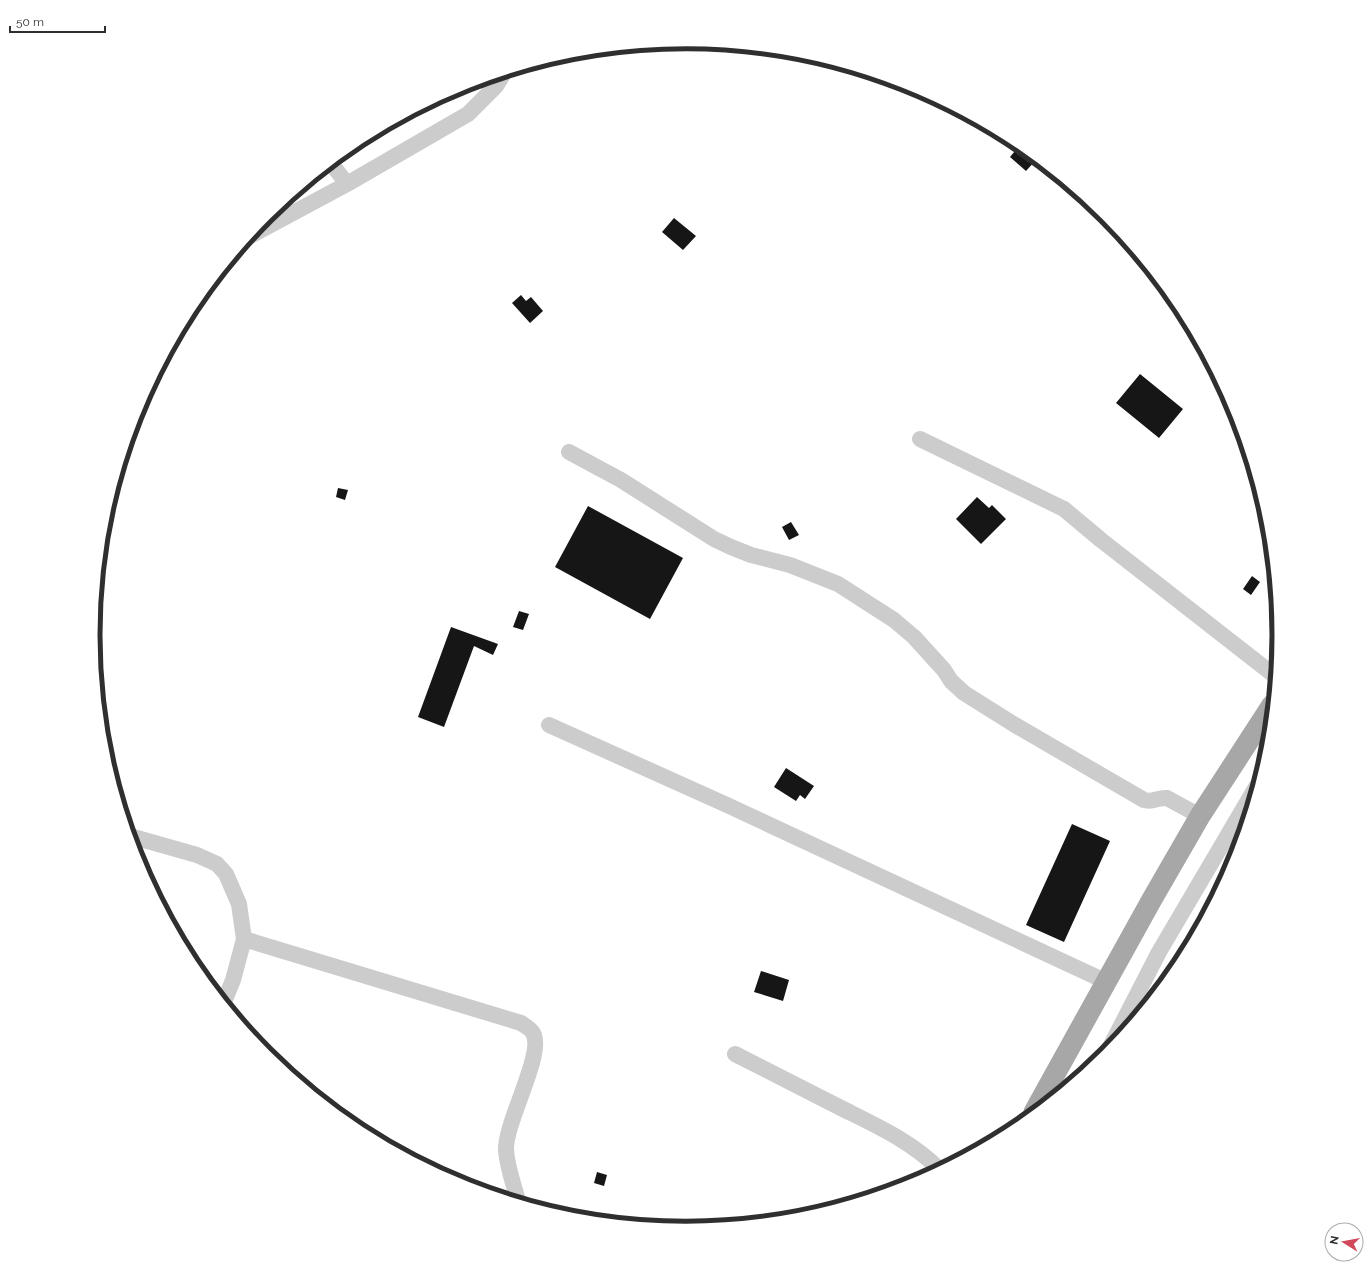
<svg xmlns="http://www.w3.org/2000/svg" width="1372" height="1270" font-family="Raleway,sans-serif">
<rect width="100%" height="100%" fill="#fff"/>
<path fill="#161616" d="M1019 146 1035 161 1026 171 1010 157Z
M674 218 696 236 683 250 662 232Z
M521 295 526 301 531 297 543 311 530 323 512 303Z
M1140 374 1183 409 1159 438 1116 403Z
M338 488 348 490 345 500 336 497Z
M977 497 989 508 992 505 1006 519 981 544 956 519Z
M588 506 683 558 650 619 555 567Z
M791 522 799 535 789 540 782 527Z
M1252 576 1260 582 1251 595 1243 589Z
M519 611 529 614 523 630 513 627Z
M451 627 498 644 493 655 474 646 444 727 418 717Z
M786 768 814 786 805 799 800 795 796 801 774 787Z
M1072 824 1110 841 1064 942 1026 925Z
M761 971 789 980 783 1001 754 992Z
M597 1172 607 1175 604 1186 594 1183Z"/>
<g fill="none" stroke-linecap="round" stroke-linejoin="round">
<path stroke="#ccc" stroke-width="16" d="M331 163 347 184
M250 236 347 184 468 114 496 86 504 73
M920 439 1064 509 1101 540 1275 676
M569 452 621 480 714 539 731 547 751 555 790 565 838 584 894 620 914 637 944 670 951 681 964 693 1015 725 1144 800C1153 803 1158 797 1167 798L1200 816
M549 725 727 805 1107 982
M130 836 197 855 217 864 226 874 239 904 244 939 521 1023C525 1026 531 1029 533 1033 545 1053 505 1122 506 1150 507 1167 514 1185 518 1201
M224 1002 233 980 244 939
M1109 1049 1159 952 1256 787
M735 1054C771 1072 806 1090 841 1108 875 1125 911 1141 939 1169"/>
<path stroke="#a7a7a7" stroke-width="21" d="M1034 1112 1151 901 1200 816 1272 705"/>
</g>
<path d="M0 0H1372V1270H0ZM100 635a586 586 0 1 1 1172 0a586 586 0 1 1-1172 0Z" fill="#fff" fill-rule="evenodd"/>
<path fill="none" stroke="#2f2f2f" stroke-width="5" d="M100 635a586 586 0 1 1 1172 0a586 586 0 1 1-1172 0Z"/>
<g transform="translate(1344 1242) rotate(281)"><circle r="19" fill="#ffffff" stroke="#acacac"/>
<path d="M0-3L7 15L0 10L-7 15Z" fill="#d04859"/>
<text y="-6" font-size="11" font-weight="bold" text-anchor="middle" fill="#2f2f2f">N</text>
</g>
<path d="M10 26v6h95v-6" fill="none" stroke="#2f2f2f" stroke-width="2"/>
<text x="16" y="26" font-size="12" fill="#2f2f2f" stroke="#ffffff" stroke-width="3" paint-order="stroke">50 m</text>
</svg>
